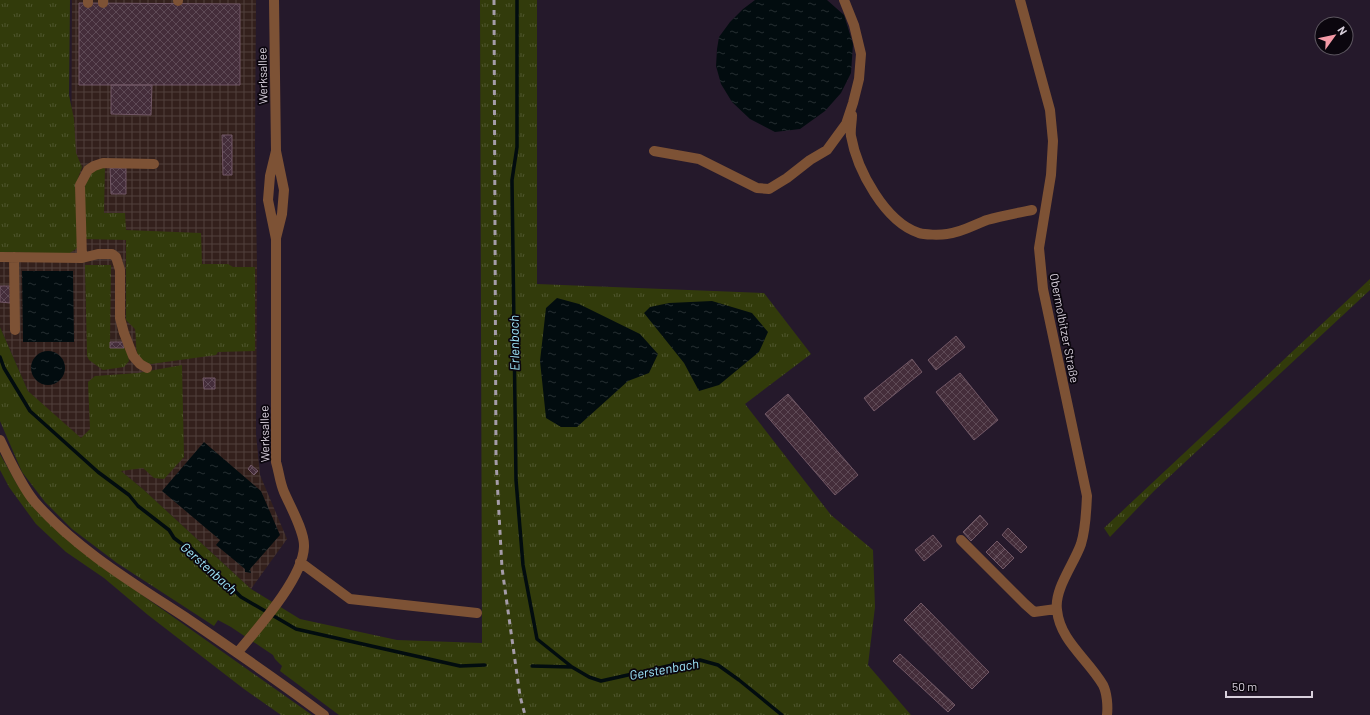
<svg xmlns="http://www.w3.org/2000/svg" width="1370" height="715" font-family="Barlow,sans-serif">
<defs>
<pattern id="industrial-grid" width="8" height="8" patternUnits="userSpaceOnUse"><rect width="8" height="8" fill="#33201c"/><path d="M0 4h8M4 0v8" fill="none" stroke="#503f3c"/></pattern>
<pattern id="grass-tufts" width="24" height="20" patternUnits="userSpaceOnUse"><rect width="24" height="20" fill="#323b0b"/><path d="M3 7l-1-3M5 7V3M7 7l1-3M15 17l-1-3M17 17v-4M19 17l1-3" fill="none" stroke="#4f562e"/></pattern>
<pattern id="water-ripples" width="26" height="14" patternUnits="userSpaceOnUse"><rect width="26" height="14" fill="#020c0f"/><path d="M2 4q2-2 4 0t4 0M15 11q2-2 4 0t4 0" fill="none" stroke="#262e31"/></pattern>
<pattern id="building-cross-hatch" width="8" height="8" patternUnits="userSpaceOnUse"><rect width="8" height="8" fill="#442d3a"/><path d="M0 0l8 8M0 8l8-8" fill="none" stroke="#5e4a56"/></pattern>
</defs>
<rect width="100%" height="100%" fill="#25192b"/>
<path fill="url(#industrial-grid)" d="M72 0H256L255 149 257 269 256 434 260 475 287 539 251 589 144 490 65 426 28 391 0 327V226H71Z"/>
<path fill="url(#grass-tufts)" d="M0 0H70L69 95 74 119 76 153 82 167 78 178 79 243 76 249 68 254 0 252Z
M480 0H537V284L764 293 811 354 745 404 831 515 873 550 875 607 868 665 911 715H339L280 671 282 666 275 659 273 655 231 627 218 620 214 626 117 563 72 529 45 502 22 472 0 421V327L28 391 81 438 90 429 88 382 95 376 138 373 182 365 184 457 164 479 154 478 143 468 121 471 144 490 251 589 300 619 397 640 482 643Z
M105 165 104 213H125L126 230 201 233 202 264H228L233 267H255V351L218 352 216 355 151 364 140 360C134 348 137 341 135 329L126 320V240L86 239 84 191 87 176Z
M85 265H111L110 342 126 343 129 361 124 367 103 370 89 360 87 356Z
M1370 279V290L1154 491 1110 537 1104 528Z
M0 454 18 486 125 583 312 715H281L244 689 148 615 104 578 66 552 36 524 9 487 0 470Z"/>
<path fill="url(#water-ripples)" d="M755 0H827L844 15 853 44 851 73 841 93 825 111 800 129 775 132 750 119 732 102 721 84 716 66 717 49 719 37 730 22 743 9Z
M22 271H73L74 342H23Z
M557 298 579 304 640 334 658 354 649 373 628 381 577 427H561L546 418 540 361 546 308Z
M712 301 752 313 768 332 759 352 719 385 699 391 684 363 644 313 650 307 669 303Z
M31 368a17 17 0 1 1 34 0a17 17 0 1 1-34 0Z
M204 442 261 491 280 535 250 569 251 573 245 572V569L216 545 220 540 162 491Z"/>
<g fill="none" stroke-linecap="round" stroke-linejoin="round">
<path stroke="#020c0f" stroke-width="3.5" d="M517 0V147L512 180 516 480 523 565 537 639 572 667
M0 357 4 368 30 411 98 472 129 495 138 506 169 530 174 538 182 544 191 548 241 597 296 629 460 666 485 665
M532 666 572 667 589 677 601 681 677 664 700 660 718 665 739 680 782 715"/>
</g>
<path fill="url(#building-cross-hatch)" stroke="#725866" d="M79 3 240 4V85H79Z
M111 85H152L151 115 111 114Z
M222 135H232V175H223Z
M110 168H126V194H111Z
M0 286H11L10 303 0 302Z
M956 336 965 347 936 370 928 360Z
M110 342H124V348H110Z
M912 359 922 372 874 411 864 398Z
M960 373 998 420 974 440 936 392Z
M203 378H215V389H204Z
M788 394 858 475 835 495 765 414Z
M251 465 258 471 254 475 248 469Z
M980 515 988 524 971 541 963 532Z
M1008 528 1027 547 1021 553 1002 535Z
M933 535 942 546 924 561 915 550Z
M997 541 1005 549 994 560 986 552Z
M1005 549 1014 558 1003 569 994 560Z
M921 603 989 672 972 689 904 620Z
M900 654 955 705 948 712 893 661Z"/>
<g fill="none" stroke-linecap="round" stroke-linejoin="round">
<path stroke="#7d5235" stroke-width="10" d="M103 0V3
M274 0 276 151 284 190 282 214 276 238
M1020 0 1050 110 1053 141 1051 175 1039 248 1043 289 1087 496C1086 512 1086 528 1081 544 1074 564 1054 589 1057 610 1060 641 1088 659 1103 685 1107 693 1108 706 1107 715
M178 1V0
M88 3V0
M852 115C852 122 850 130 851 136 857 170 885 222 919 233 924 235 941 235 947 234 960 233 974 225 987 220 1001 216 1017 213 1032 210
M654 151 699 159 757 188 769 189 787 178 810 160 827 150 846 124 853 103 859 79 861 54 854 25 844 0
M1 257 82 258 98 254H112L116 257 120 270V318L124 333 133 356 140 364 147 368
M14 257 15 330
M82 258 80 185 88 170 94 166 103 163 154 164
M0 440C9 459 21 485 34 501 76 549 133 583 185 617 232 649 279 681 324 715
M961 540 1025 604 1034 612 1056 609
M300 562 350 599 477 613
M238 652C258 628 303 578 304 547 305 532 290 506 284 492 280 483 279 472 276 462V239L268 200 270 176 276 151"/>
<path stroke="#a59ca9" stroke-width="3" stroke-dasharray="5 5" stroke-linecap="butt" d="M494 0 496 460 502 568 520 696 525 715"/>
</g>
<g text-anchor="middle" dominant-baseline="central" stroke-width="3.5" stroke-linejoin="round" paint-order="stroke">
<g font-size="12" fill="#d8d0dc" stroke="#0b060e">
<text transform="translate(262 76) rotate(-91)">Werksallee</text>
<text transform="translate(1065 328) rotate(79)">Obermolbitzer Straße</text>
<text transform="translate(264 434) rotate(-91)">Werksallee</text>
</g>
<g font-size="13" font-style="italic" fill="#9fe8fd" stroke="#0b060e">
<text transform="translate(514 343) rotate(-91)">Erlenbach</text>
<text transform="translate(209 568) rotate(42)">Gerstenbach</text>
<text transform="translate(664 669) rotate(-10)">Gerstenbach</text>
</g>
</g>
<g transform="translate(1334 36) rotate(57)"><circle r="19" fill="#0b060e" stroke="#5d5760"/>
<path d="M0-3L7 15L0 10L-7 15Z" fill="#f49aa7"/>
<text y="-6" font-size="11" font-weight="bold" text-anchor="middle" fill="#d8d0dc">N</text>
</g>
<path d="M1226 691v6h86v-6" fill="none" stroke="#d8d0dc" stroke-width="2"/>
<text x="1232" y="691" font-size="12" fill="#d8d0dc" stroke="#0b060e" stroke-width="3" paint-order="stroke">50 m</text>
</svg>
